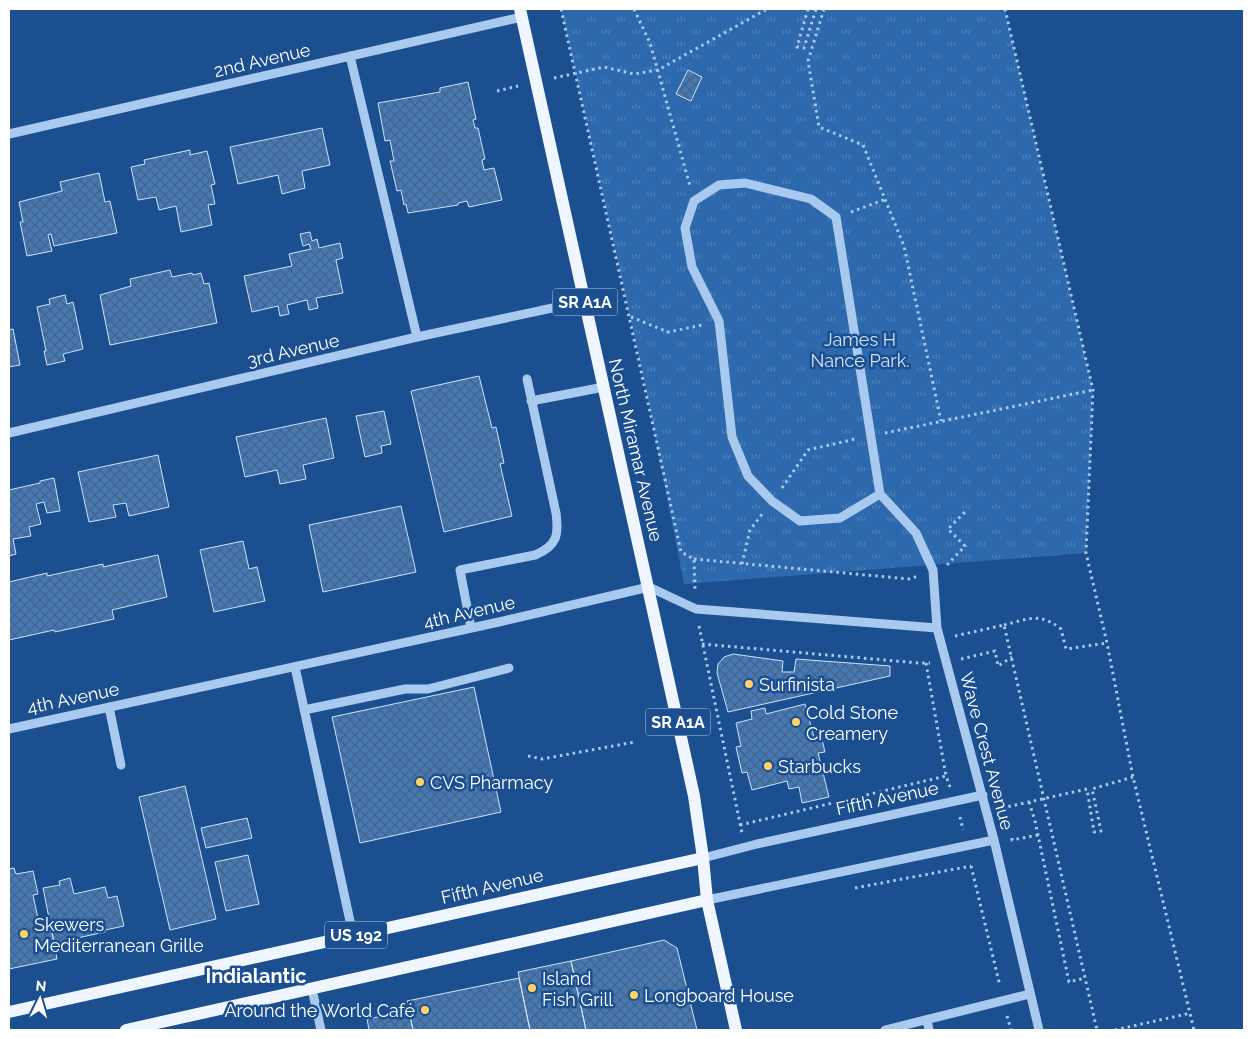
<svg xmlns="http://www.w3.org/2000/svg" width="1253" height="1039" font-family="Raleway,sans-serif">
<defs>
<pattern id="grass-tufts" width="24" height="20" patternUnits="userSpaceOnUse" patternTransform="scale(1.25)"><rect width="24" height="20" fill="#2e69ad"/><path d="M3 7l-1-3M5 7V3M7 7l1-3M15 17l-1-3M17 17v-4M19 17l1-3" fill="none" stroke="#4d80b9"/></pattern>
<pattern id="building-cross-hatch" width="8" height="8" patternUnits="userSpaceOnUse" patternTransform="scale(1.25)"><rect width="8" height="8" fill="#4478b7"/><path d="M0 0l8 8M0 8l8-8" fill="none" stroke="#486282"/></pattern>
</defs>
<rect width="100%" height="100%" fill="#1b4f8f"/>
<path fill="url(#grass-tufts)" d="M561 9H1005L1093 390 1086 553 684 584 643 375Z"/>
<path fill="url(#building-cross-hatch)" stroke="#cfe3fa" d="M688 70 702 77 691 101 676 94Z
M468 82 476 119 473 120 475 128H478L485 159 482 160 484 170 494 168 502 200 469 207 467 201 458 203V205L408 213 406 204 404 205 401 190 397 191 390 161H394L390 140 385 141 378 103 440 92V88Z
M322 128 330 165 302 171 305 188 282 194 278 175 238 184 230 147Z
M190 150V155L207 151 215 184 211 185 215 204 208 205 212 225 181 232 176 206 159 210 156 197 138 200 131 167 145 164 144 160Z
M99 173 105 202 110 201 117 233 54 246 51 234 48 235 52 251 27 256 20 222H23L19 202 62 191 60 182Z
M310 232 312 241 317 239 319 248 340 243 343 258 336 260 343 293 316 298 318 308 309 310 307 300 287 305 289 314 280 316 278 306 252 312 244 276 292 266 289 254 311 249 309 244 303 246 300 234Z
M170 270 172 277 192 273 193 275 201 273 204 284 209 283 217 323 110 345 100 295 131 286 130 279Z
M65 295 67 304 73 302 83 349 63 354 65 361 47 365 44 351H46L37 307 50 304 49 299Z
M13 329 20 365 9 367V330Z
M479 376 492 428 496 427 504 463 500 464 512 516 444 532 411 391Z
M384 411 391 444 381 446 382 453 365 457 356 416Z
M326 418 334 458 303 465 306 479 280 484 277 470 245 477 236 437Z
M158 455 169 507 129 516 126 503 113 505 116 517 89 522 78 472Z
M54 478 60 511 47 513 44 502 36 504 41 524 29 527 31 536 13 539 16 554 9 556V490L40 483V481Z
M401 506 416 572 323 592 309 525Z
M243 541 249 569 257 567 265 601 214 612 200 550Z
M158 555 167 597 112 610 114 619 55 632 54 630 9 640V582L47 573V576L103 564V567Z
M733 654 783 661 782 672H794L796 659 890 666V676L728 712 717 673 718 664 724 657Z
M474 687 501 812 360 843 332 717Z
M805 704 814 737 821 735 825 752 818 753 829 797 802 803 799 787 789 789 787 781 752 790 747 772 742 773 736 747 741 746 736 723 752 719 751 711 765 708 766 714Z
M185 786 216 919 170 930 139 797Z
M247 818 252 838 206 848 201 828Z
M248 855 259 904 226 911 215 862Z
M14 868 16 874 33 871 38 894 33 895 41 933 52 931 57 959 9 969V869Z
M70 878 74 894 105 887 108 898 117 896 124 926 105 930V932L54 943 43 888 60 885 59 881Z
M664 940 677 948 697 1030H586L571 961Z
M571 961 586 1030H530L518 972Z
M519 978 530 1030H413L407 1001Z
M409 1011 413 1030H369L367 1019Z"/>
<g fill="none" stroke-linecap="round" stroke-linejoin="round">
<path stroke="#a9c9ee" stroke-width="3" stroke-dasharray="2.5 4" stroke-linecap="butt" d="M561 9 681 552 694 559 695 590
M634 9 650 43 690 186
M808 9 797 47 804 48 816 9
M824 9 808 61 819 127 863 145 904 246 941 421
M1005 9 1093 390 1086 553 1107 643 1133 777 1194 1030
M554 78 604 67 634 74 658 70 767 9
M497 91 518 86
M851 212 886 199
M631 317 668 332 703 325
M885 433 1093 390
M782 488 808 450 855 439
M694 559 909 579 918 576
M742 564 750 530 763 513
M947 565 965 546 948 529 966 511
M1004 625C1028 619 1040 612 1061 629L1066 649 1107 643
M699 626 742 833
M955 636 1004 625 1097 1030
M702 644 919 663H930
M961 659 995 651 998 666 1012 657
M926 663 946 776
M528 756 542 759 635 742
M1029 802 1035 821 1069 982 1085 978
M1002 808 1087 789 1094 832 1101 831 1092 789 1133 777
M1006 808 1009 822
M960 817 963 830
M740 825 946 776 950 787
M1012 838V840L1038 835
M971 866 1000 986
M855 888 971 866
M1007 1016 1011 1030
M1115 1030 1191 1013"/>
<path stroke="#a9c9ee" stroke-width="9" d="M350 56 417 337
M9 134 522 17
M531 401 604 387
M9 433 417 337 585 301
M880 494 840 518 800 521 772 501 748 476 732 437 719 321 692 267 685 228 694 201 719 185 745 183 811 199 836 217 880 494 916 533 933 570 937 628 994 840 1039 1030
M471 628 460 570 535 555C557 546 559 535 556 513L527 379
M295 667 353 935
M109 707 121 765
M304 710 405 689H428L509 668
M9 729 499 622 649 587 696 609 937 628
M703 858 757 844 983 795
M707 900 994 840
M312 989 321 1030
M927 1020 929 1030
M885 1030 1030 994"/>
<path stroke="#f0f6ff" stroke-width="12" d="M520 9 694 796 703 858 707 900 736 1030
M9 1012 703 858
M126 1030 707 900"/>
</g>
<g fill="#ffd166" stroke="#1b4f8f" stroke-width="2">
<circle cx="749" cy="684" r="5"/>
<circle cx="796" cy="722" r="5"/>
<circle cx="768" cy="766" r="5"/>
<circle cx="420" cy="782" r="5"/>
<circle cx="24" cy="934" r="5"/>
<circle cx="532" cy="988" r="5"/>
<circle cx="634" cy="995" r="5"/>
<circle cx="425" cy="1010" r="5"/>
</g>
<g text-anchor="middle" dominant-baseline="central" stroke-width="5" stroke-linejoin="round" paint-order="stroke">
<g fill="#1b4f8f" stroke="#bbcadd" stroke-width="1">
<rect x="552.5" y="288.5" width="65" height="27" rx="4"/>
<rect x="645.5" y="708.5" width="65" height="27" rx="4"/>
<rect x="325" y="921.5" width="62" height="27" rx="4"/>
</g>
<g font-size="16" font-weight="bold" fill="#fff">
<text x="585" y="302">SR A1A</text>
<text x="678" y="722">SR A1A</text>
<text x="356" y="935">US 192</text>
</g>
<g font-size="18" fill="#fff" stroke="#1b4f8f">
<text transform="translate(262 60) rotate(-13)">2nd Avenue</text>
<text transform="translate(293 350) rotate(-13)">3rd Avenue</text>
<text transform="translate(636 450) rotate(77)">North Miramar Avenue</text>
<text transform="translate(469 612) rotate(-13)">4th Avenue</text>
<text transform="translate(73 698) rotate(-12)">4th Avenue</text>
<text transform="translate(987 751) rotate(75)">Wave Crest Avenue</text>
<text transform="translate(887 798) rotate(-12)">Fifth Avenue</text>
<text transform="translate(492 886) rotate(-13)">Fifth Avenue</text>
</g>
<g font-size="18" fill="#cfe3fa" stroke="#1b4f8f">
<text x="860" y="339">James H<tspan x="860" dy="21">Nance Park.</tspan></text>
</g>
<g font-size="18" fill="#fff" stroke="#1b4f8f" text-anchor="start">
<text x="759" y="684">Surfinista</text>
<text x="806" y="712">Cold Stone<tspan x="806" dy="21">Creamery</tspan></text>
<text x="778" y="766">Starbucks</text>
<text x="430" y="782">CVS Pharmacy</text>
<text x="34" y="924">Skewers<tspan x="34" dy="21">Mediterranean Grille</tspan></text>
<text x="542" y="978">Island<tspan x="542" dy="21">Fish Grill</tspan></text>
<text x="644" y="995">Longboard House</text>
<text x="415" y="1010" text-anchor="end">Around the World Café</text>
</g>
<g font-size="20" font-weight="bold" fill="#fff" stroke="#1b4f8f">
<text x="256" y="976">Indialantic</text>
</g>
</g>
<rect width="1253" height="1039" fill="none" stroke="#ffffff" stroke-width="20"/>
<g transform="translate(40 999) rotate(5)" stroke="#1b4f8f" stroke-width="4" paint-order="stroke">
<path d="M0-4L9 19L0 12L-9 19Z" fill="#ffffff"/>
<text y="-8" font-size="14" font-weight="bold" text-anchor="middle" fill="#ffffff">N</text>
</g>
</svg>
